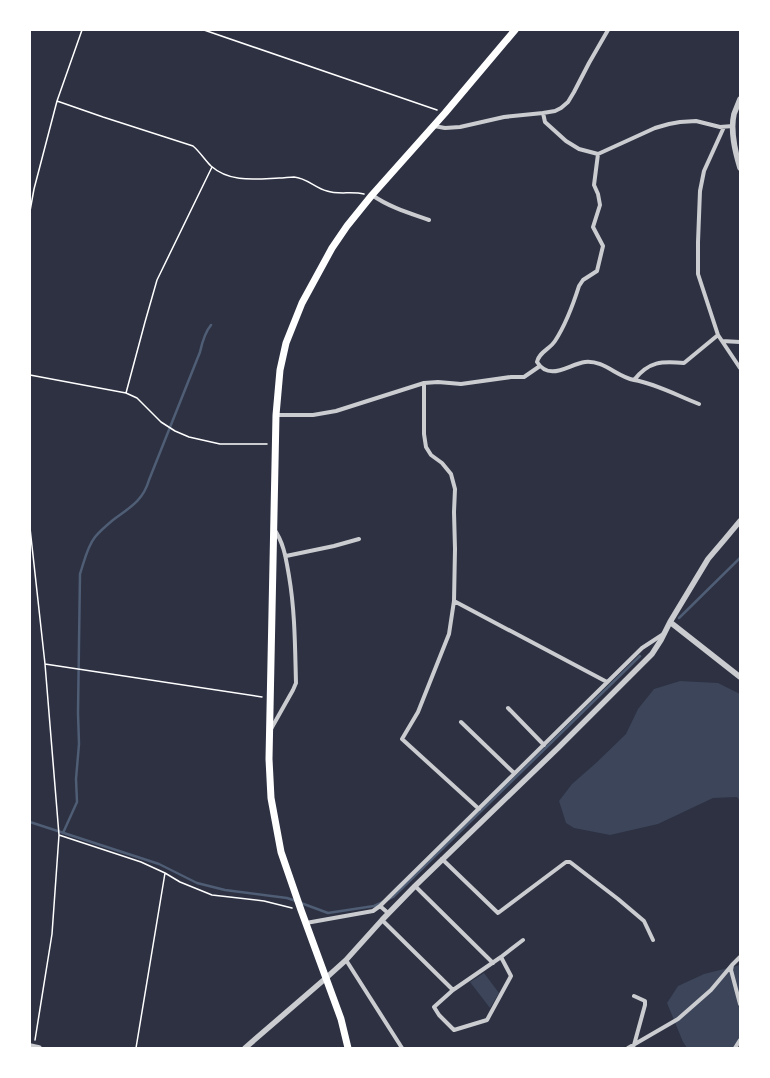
<svg xmlns="http://www.w3.org/2000/svg" width="770" height="1078" font-family="'Noto Sans',sans-serif">
<rect width="100%" height="100%" fill="#2d3142"/>
<path fill="#3c4559" d="M680 681 718 683 740 694V801L737 797 713 798 658 824 610 835 574 828 566 823 559 801 572 784 596 763 626 734 638 709 654 689Z
M740 965V1048H687L683 1042 667 1003 678 986 704 974Z
M484 973 499 993 490 1008 470 982Z"/>
<g fill="none" stroke-linecap="round" stroke-linejoin="round">
<path stroke="#4f5d75" stroke-width="2.5" d="M679 618 740 558
M30 822 159 864 197 883 225 890 287 898 296 901
M63 833 77 802 76 779 79 744 78 713 80 574C84 562 87 547 95 537 100 531 107 525 113 520 129 508 143 501 149 480L200 352C202 343 205 332 211 325
M387 900 393 897 640 656
M301 903 328 913 374 906 383 902"/>
<path stroke="#fff" stroke-width="1.5" d="M204 30 437 110
M57 101 103 117 193 146C200 152 205 160 211 166 230 183 256 179 279 178 284 178 289 177 294 177 307 178 315 188 327 191 338 195 352 191 364 194
M30 211 34 189 57 101 82 30
M30 375 126 393 137 398 161 422 175 431 189 437 220 444H267
M126 393 145 322 157 280 212 167
M30 528 45 664 59 835 52 934 35 1040
M45 664 262 697
M59 835 141 862 165 873 180 882 212 895 264 901 292 908
M136 1048 165 873"/>
<path stroke="#caccd0" stroke-width="4" d="M543 113 545 122 566 141 579 149 598 154 655 128 669 124 680 122 696 121 720 127 733 126
M434 126 445 128 460 127 504 117 543 113 555 111 561 108 568 102 574 92 589 63 608 30
M598 154 594 185 598 194 600 205 593 227 603 246 597 271 583 280 579 286C573 305 566 324 555 341 550 349 539 352 537 362 550 382 569 364 585 362 604 360 617 377 634 380 649 361 662 361 684 363L718 335 722 341 740 342
M372 195C389 207 409 213 429 220
M718 335 698 274V242L700 191 704 171 724 127
M722 341 740 368
M634 380C657 384 678 396 699 404
M424 383V434L426 447 431 455 442 463 451 474 455 489 454 512 455 549 454 601 449 634 418 712 402 739 479 809
M276 415H313L336 411 424 383 438 382 461 384 511 377H524L540 366
M286 556 334 546 359 539
M454 601 607 682
M508 708 544 745
M461 722 514 773
M271 729 293 690 296 683C295 647 295 611 289 576 286 559 284 543 274 529
M442 859 498 913 566 862H570L618 899 644 921 653 940
M415 886 493 963
M388 913 380 906 392 894 642 648 665 633
M382 920 453 990 434 1007 439 1015 454 1030 487 1020 511 976 501 957 523 940
M306 923 373 911 380 906
M740 957 732 965 731 970 740 1004
M346 960 402 1048
M453 990 501 957
M634 1045 645 1005V1001L634 996
M628 1048 678 1019 711 990 732 965
M735 1048 740 1040"/>
<path stroke="#caccd0" stroke-width="5.5" d="M740 99C738 104 736 109 734 114 730 131 735 151 740 168
M670 622 740 677
M30 1046 39 1048
M245 1048 326 978 346 960 382 920 415 886 559 747 652 654 661 640 670 622 708 559 725 539 740 521"/>
<path stroke="#fff" stroke-width="7" d="M348 1048 341 1019 301 910 281 852 271 798 269 759 276 415 280 370 286 343 302 303 332 248 347 226 372 195 445 113 515 30"/>
</g>
<rect width="770" height="1078" fill="none" stroke="#ffffff" stroke-width="62"/>
</svg>
